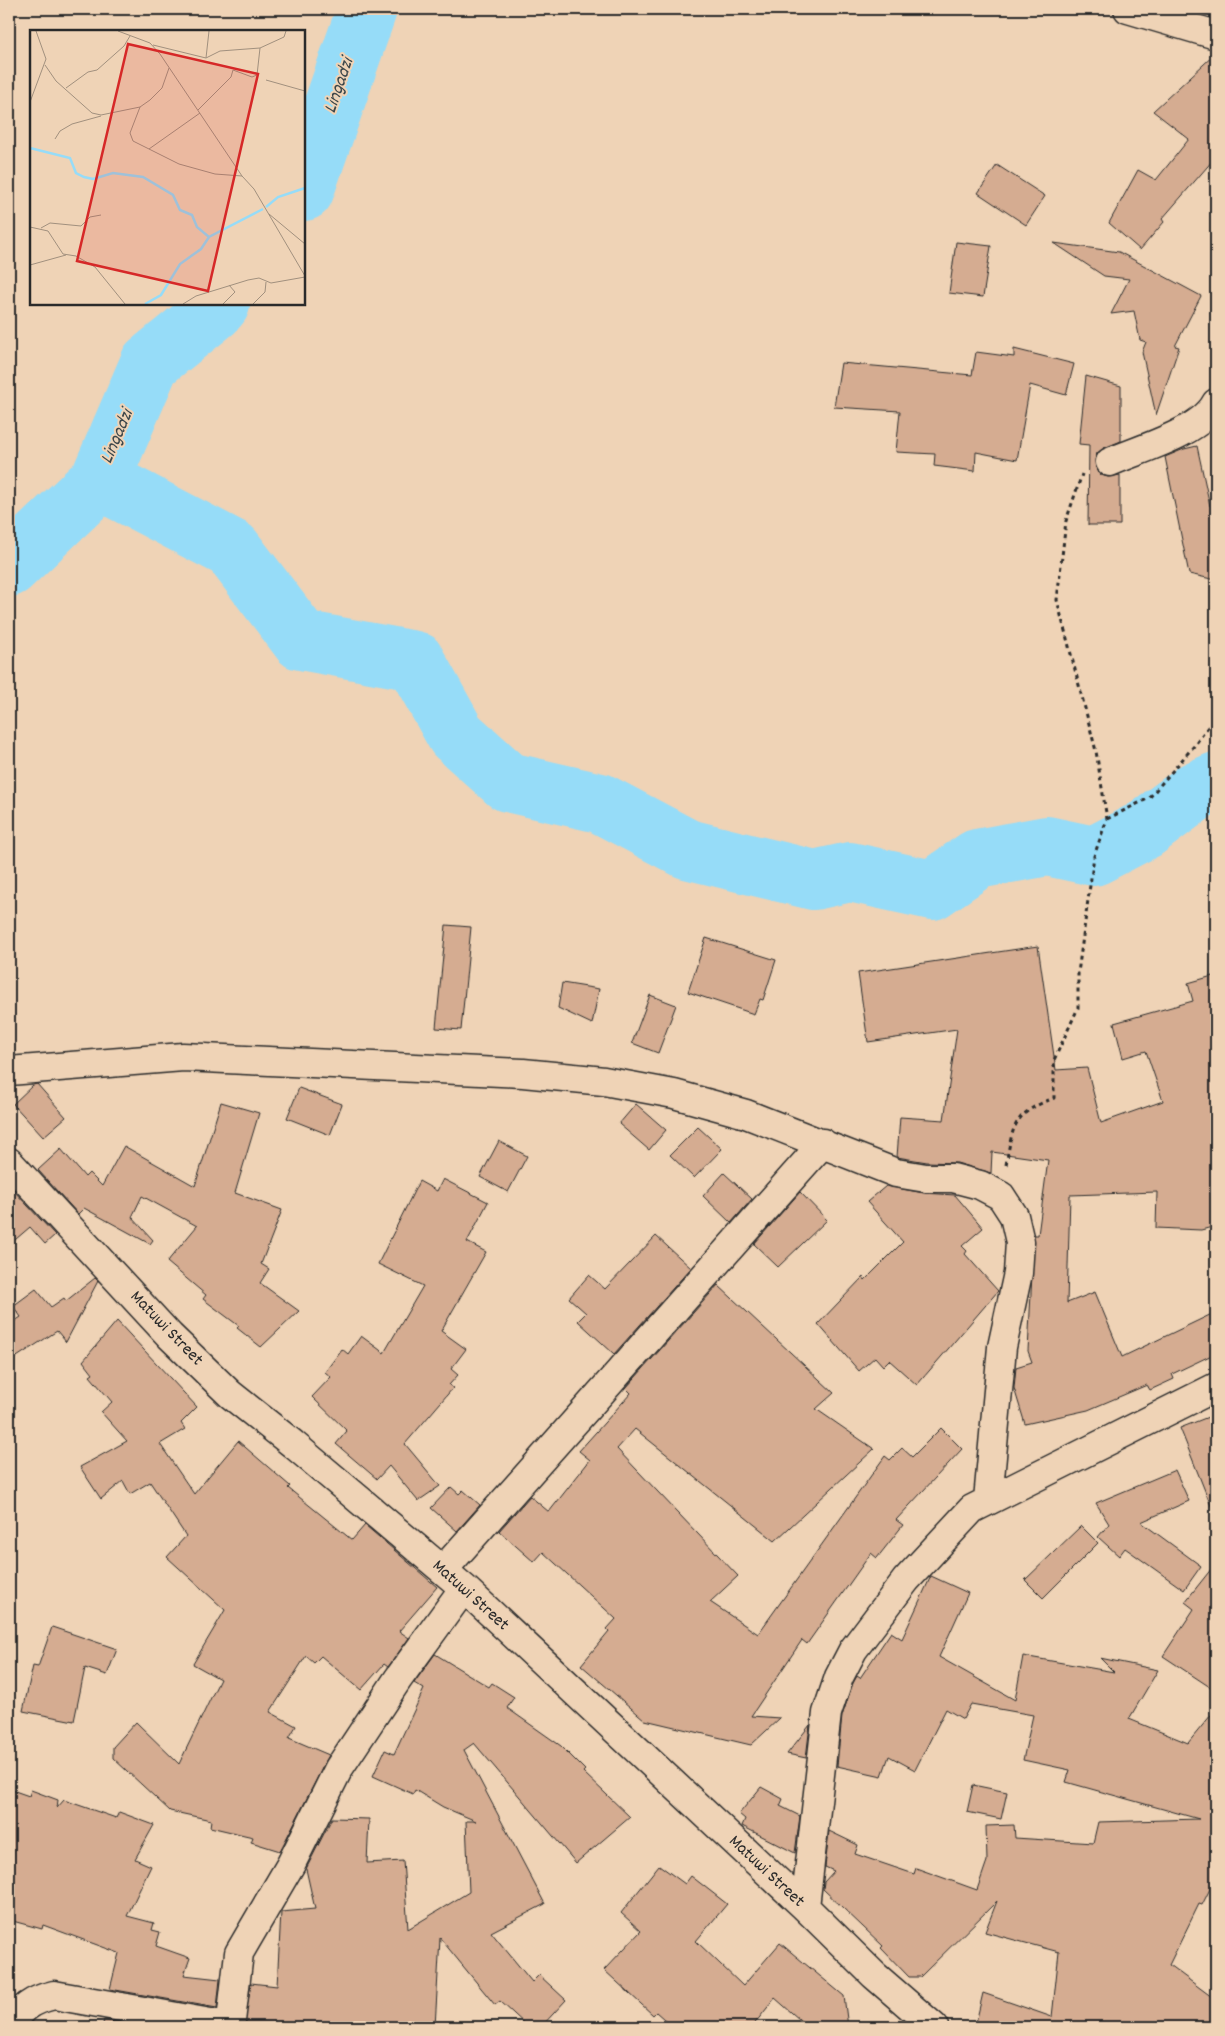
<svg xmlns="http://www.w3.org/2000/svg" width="1225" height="2036" font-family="Dekko,sans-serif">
<rect width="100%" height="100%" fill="#efd3b6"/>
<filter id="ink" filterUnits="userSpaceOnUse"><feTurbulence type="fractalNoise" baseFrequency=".02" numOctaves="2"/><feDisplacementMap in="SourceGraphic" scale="10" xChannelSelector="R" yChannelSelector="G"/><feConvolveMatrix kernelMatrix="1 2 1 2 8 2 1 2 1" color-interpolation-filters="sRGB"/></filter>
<g filter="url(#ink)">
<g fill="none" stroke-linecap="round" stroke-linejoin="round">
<path stroke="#96dcf8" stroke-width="60" d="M304 191 367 9
M100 480 232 549 301 640 415 661 456 735 508 782 600 803 687 849 814 880 850 872 932 890 977 859 1047 846 1094 856 1144 830 1196 791 1216 782
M9 567 100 480 150 363 214 311 220 304"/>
</g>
<path fill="#d5ac91" stroke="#2b2b2b" d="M1216 53V161L1214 159 1162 219 1164 222 1140 250 1109 223 1138 170 1156 180 1189 139 1153 111Z
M997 165 1045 196 1026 225 978 193Z
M956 242 991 246 983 297 949 293Z
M1054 243 1119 252 1201 296 1175 346 1179 347 1156 415 1142 352 1146 342 1140 340 1134 311 1111 314 1129 279 1104 276Z
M1014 349 1074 364 1066 395 1030 385 1017 460 976 452 975 471 934 466 935 454 896 452 900 411 834 407 841 363 972 375 976 352 1014 357Z
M1086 376 1121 386V441L1104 448 1097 453 1095 460 1096 468 1101 475 1108 477 1120 475V525H1088L1089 445 1079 444Z
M1197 446 1210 506 1216 508V580L1189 574 1165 457 1184 449Z
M446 925 471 927 461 1030 436 1028Z
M706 938 776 960 763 1000 760 999 754 1014 688 992Z
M1038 946 1056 1070 1087 1068 1101 1123 1163 1101 1146 1051 1123 1058 1114 1023 1193 1001 1188 983 1216 975V1226L1201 1230 1156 1228 1157 1192 1070 1195 1067 1303 1095 1292 1122 1357 1216 1312V1353L1172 1374 1174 1379 1150 1390 1147 1385 1088 1410 1025 1424 1014 1388 1016 1367 1032 1362 1028 1351 1034 1235H1038L1048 1160 992 1152 991 1173 957 1163 927 1162 897 1157 900 1117 944 1120 957 1029 868 1042 858 973Z
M562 983 599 989 592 1024 558 1008Z
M650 995 676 1005 658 1053 632 1043Z
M37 1084 66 1117 43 1137 13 1104 33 1085Z
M299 1088 342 1104 330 1135 287 1118Z
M221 1102 259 1113 235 1193 282 1210 261 1264 269 1269 260 1283 299 1311 261 1347 237 1328 239 1326 203 1299 206 1295 167 1262 197 1226 142 1196 132 1217 153 1240 150 1244 84 1208 78 1214 38 1170 61 1149 85 1177 89 1173 102 1186 124 1146 195 1186Z
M636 1104 666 1130 649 1150 619 1124Z
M698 1127 722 1149 694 1178 670 1155Z
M499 1141 527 1156 508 1192 480 1177Z
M724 1173 752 1199 731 1223 703 1196Z
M443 1179 488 1202 467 1242 486 1252 441 1331 466 1349 451 1369 458 1375 449 1385 453 1388 405 1444 440 1486 418 1501 389 1466 377 1479 336 1444 347 1431 312 1397 331 1377 325 1372 342 1349 348 1354 361 1336 384 1353 423 1286 378 1264 419 1181 437 1191Z
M886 1186 924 1193 955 1195 983 1228 962 1246 967 1251 965 1254 998 1291 917 1385 889 1360 883 1366 875 1357 859 1371 818 1324 863 1277 865 1280 903 1242 867 1202Z
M14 1191 55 1235 45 1244 30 1227 9 1245V1196Z
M800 1192 827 1220 778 1267 754 1244Z
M656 1236 691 1268 614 1354 578 1321 586 1313 569 1298 589 1275 605 1289Z
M95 1278 98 1281 66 1342 57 1331 9 1362V1325L21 1317 13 1306 36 1289 51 1307 64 1298 66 1301Z
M718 1285 834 1393 816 1409 874 1449 775 1541 635 1429 617 1449 738 1576 710 1602 758 1634 885 1456 890 1460 902 1448 912 1457 941 1428 962 1449 896 1520 903 1525 877 1558 871 1553 807 1644 802 1640 751 1716 780 1718 751 1745 645 1720 581 1665 609 1631 607 1629 616 1619 543 1552 534 1562 499 1531 530 1496 549 1512 590 1460 579 1451 631 1393 626 1388Z
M117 1321 197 1407 181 1423 185 1429 160 1444 194 1494 238 1441 290 1486 288 1488 352 1540 365 1525 437 1587 399 1631 409 1638 388 1667 384 1664 361 1690 321 1656 314 1663 306 1656 270 1712 296 1726 289 1738 329 1755 280 1851 251 1842 253 1837 210 1827 211 1820 170 1811 113 1758V1747L136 1722 179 1764 220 1679 193 1664 225 1610 167 1557 186 1536 150 1482 130 1494 123 1481 101 1499 80 1467 127 1441 101 1412 112 1402 90 1376 93 1374 83 1361Z
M1216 1414V1515L1215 1516 1180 1428Z
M1175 1470 1189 1501 1141 1522 1201 1566 1184 1590 1125 1548 1119 1556 1098 1537 1109 1524 1096 1503Z
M451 1487 459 1494 463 1490 480 1505 457 1531 431 1508Z
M1081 1526 1098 1543 1043 1598 1025 1580Z
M1216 1563V1691L1163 1656 1194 1609 1185 1602Z
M931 1576 968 1593 939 1657 1015 1700 1023 1656 1114 1672 1100 1658 1158 1670 1129 1719 1188 1743 1216 1709V1877L1202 1905 1199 1904 1169 1965 1216 2000V2027H975L983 1993 1052 2017 1059 1952 985 1932 997 1901 920 1977H909L881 1948 883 1946 823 1889 824 1882 834 1871 825 1867 829 1831 858 1845 855 1854 914 1874 916 1868 977 1890 987 1861 986 1826 1014 1825 1015 1838 1093 1843 1098 1822 1199 1819 1066 1782 1070 1770 1023 1760 1033 1715 971 1704 963 1719 946 1709 915 1770 889 1756 882 1776 837 1766 842 1716 853 1683 857 1676 860 1678 891 1632 902 1639Z
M52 1627 117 1649 107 1675 85 1668 74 1721 23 1711 33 1666 38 1667Z
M435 1654 489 1687 492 1683 514 1697 507 1708 561 1746 585 1770 583 1772 630 1817 576 1863 474 1743 464 1750 545 1904 491 1932 532 1982 539 1975 566 2000 541 2027H528L500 2001 495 2005 440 1938 435 2027H244L251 1983 277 1986 281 1912 315 1909 306 1869 332 1818 369 1819 367 1863 403 1861 408 1929 469 1892 466 1821H476L443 1807 415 1790 413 1794 373 1776 385 1750 394 1754 424 1689 414 1683Z
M810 1725 806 1758 787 1754Z
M973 1785 1007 1792 1001 1819 967 1812Z
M761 1787 783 1799 780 1806 800 1816 795 1853 742 1826 745 1819 739 1814Z
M9 1789 29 1796 31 1790 58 1800 57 1808 64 1800 116 1818 119 1812 154 1825 135 1859 151 1866 127 1916 154 1923 152 1930 160 1932 156 1946 190 1958 184 1975 220 1979 217 2008 110 1989 119 1953 43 1925 42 1929 9 1920Z
M659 1865 685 1884 691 1876 727 1904 696 1941 743 1986 780 1943 844 1996 848 2027H808L775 1998 752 2027H673L656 2012 653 2015 604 1970 641 1931 621 1913Z
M104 2020 145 2027H102Z"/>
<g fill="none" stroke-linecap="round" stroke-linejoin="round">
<g stroke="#2b2b2b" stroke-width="31">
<path id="minor" d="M1128 9 1216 35
M1110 462C1140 449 1201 432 1216 403
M9 1071 183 1057 523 1073 604 1081 674 1094 746 1114 896 1173 926 1178H953L980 1185 1001 1196 1014 1216 1020 1242 1018 1273 1002 1347 988 1500
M9 1162 170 1336 230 1394 293 1444 464 1588 805 1907 874 1975 934 2027
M443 1570 823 1143
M805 1907 827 1713 839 1677 853 1650 906 1580 972 1509 1216 1387
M10 2027C21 2008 32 2000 54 1995L216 2024H228L231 2021 239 1953 291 1864 339 1768 398 1679 464 1588"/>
</g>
<path stroke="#2b2b2b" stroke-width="3" stroke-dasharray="4 4" stroke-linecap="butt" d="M1107 819 1149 798 1194 746 1216 716
M1006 1165C1013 1124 1013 1114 1054 1098V1060L1078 1008V973L1094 856 1107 819 1096 751 1057 600 1066 521 1082 474"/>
<use href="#minor" stroke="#efd3b6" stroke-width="28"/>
</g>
</g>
<g text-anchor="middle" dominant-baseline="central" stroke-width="4" stroke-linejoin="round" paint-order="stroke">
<g font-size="18" fill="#2b2b2b" stroke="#efd3b6">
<text transform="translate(166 1329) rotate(46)">Matuwi Street</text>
<text transform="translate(470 1596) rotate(42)">Matuwi Street</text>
<text transform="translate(766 1872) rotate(43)">Matuwi Street</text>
</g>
<g font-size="19" font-style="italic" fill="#3b464a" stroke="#efd3b6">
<text transform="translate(340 86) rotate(-71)">Lingadzi</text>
<text transform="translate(118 437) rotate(-67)">Lingadzi</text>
</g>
</g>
<g transform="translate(30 30)">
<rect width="275" height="275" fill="#efd3b6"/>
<path fill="none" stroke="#96dcf8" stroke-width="2.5" d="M0 118 40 128 46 143 54 147 63 149 83 143 113 147 143 165 150 180 162 185 167 197 179 207M236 177 248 167 275 158M115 274 131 265 150 234 171 219 179 207 233 179"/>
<path fill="none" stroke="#a1907e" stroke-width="1" d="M88 1 120 13 130 24 212 146 224 159 275 246M123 15 176 28 190 21 230 18 254 7 256 1M176 28 179 1M15 35 26 51 62 83 71 85 110 77 120 70 132 58 139 38M236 50 275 61M36 58 58 42 67 40 94 16 100 6M0 72 16 29 6 1M110 77 100 103 103 111 149 134 185 144 212 146M168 80 201 47 203 40 222 47 227 45 230 18M25 109 30 101 42 94 71 86M119 119 170 83M239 184 275 214M0 197 18 201 33 224 46 226 65 237 95 274M11 198 20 193 51 196 60 187 71 185M0 235 36 225M153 274 166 266 218 250 229 248 241 253 275 247M193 274 205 262 199 255M223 274 235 262 236 252"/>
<path fill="#d62828" fill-opacity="0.15" stroke="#d62828" stroke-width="2.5" d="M98 14 228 44 178 261 47 231Z"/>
<rect width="275" height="275" fill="none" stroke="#2b2b2b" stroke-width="2.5"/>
</g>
<rect width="1225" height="2036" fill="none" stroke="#efd3b6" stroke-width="30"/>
<rect x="15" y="15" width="1195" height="2006" fill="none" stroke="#2b2b2b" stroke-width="2" filter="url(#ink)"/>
</svg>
